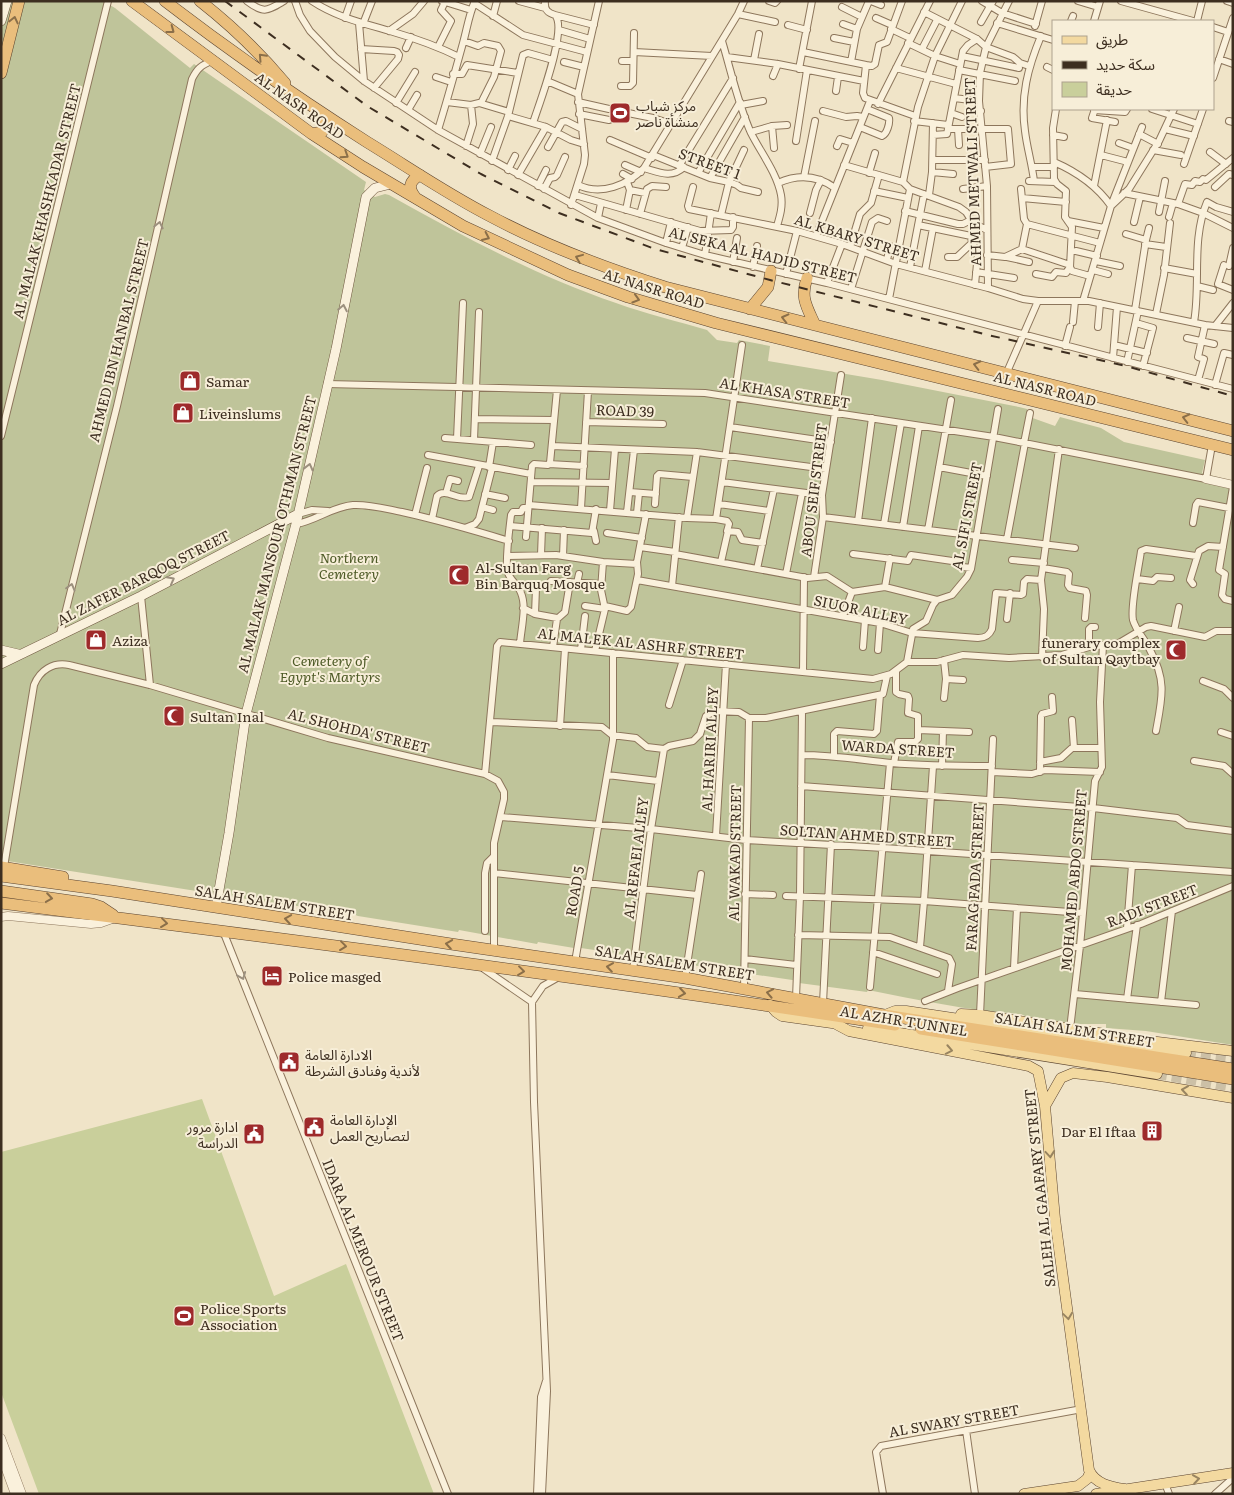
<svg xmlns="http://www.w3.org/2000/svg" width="1234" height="1495" font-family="Literata,'Noto Sans Arabic',serif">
<rect width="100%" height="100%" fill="#f0e4c8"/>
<path fill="#c9cf9b" d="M202 1099 274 1296 346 1264 434 1494H39L1 1392V1152Z"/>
<path fill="#bfc49a" d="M1 1H103L115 8 190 68 194 64 366 182 364 190 375 197 385 194 389 195C462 236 537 276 616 303 646 314 677 321 707 330L717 340 737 343 739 340 770 346 768 361 882 380 1019 407 1027 409V416L1055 426 1060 417 1101 428 1124 442 1205 460 1202 473 1233 481V1045L1146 1031 1106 1028V1024H1076L1025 1016 1021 1014C969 1011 919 1000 868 990L867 992 799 983V981L751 974 750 970 719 971V969L609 953 608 952 574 947V948L538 942 537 944 459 930 458 932 358 916 350 913 253 900 1 860Z"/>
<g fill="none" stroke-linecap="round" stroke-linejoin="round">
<path stroke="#ccc0a6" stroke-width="10" stroke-dasharray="10 5" stroke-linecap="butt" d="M1186 1053 1233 1059
M1157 1074 1233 1087"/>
<g stroke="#8d765c" stroke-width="8">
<path id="minor" d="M247 1C264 14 267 11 284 1
M295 1 300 15 310 31 335 57 364 81 438 130 598 218 666 243 705 255 827 283 1233 389
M312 1C336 17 362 23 390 31 414 38 437 46 459 57
M442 1 471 10
M519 1 545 8
M769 1 775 3 777 1
M871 1 881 5
M982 1 1002 13 1036 24
M1078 1 1098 7
M1121 1 1193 21
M1227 1 1233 3
M474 3 523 35 587 52
M842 7 862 17
M924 12 977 39 986 47 1013 57 1020 63 1029 66
M738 14 775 22
M555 15 594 25
M493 16 497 1
M345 18 351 1
M876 18 892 25
M1071 21 1073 16
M1094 21 1100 1
M1197 21 1202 1
M981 22 993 1
M359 23 364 81
M997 23 1053 40
M363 24 372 1
M843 24 857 29
M788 25 807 30
M1035 26 1042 1
M1213 27 1228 32
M891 29 910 38
M559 30 590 39
M389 31 413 14 424 1
M834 38 854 42
M464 41 478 46 484 43 498 46 501 51 494 77 481 103
M722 41C731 71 738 104 751 133 761 153 777 173 781 195 783 206 780 216 777 226
M908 43 935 56 960 64
M438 47 451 21 441 10 445 2
M406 48 411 37
M361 49 394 51 397 52 399 55 398 59 374 88
M922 49 937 20
M634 52 712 56
M803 52 866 65 863 93 865 98 915 116
M962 56 1019 68
M727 57 778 64 864 81
M1219 59 1233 64
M754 60 759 34
M622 61H633
M564 62 584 67
M851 62 857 29 869 1
M866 65 872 66 875 64 879 45 887 42 902 1
M1047 67 1053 70
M896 68 956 84
M799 69 812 1
M959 70 1015 81
M453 74H462L467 65 518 73
M773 76 778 64
M436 77 451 82
M1213 78 1233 18
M547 81 578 94
M621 86H630L633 83 634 33
M836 91 838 77
M954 98 979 101
M447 102 471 105 479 103 509 112
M578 102 609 109
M396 103 415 72
M878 104 930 1
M741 105 763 101
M1056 109 1053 128 1054 179 1057 184 1066 191 1065 217 1072 227 1070 267 1072 271 1090 276
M1095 109 1092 118 1115 122
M1152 109 1198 124
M408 110 417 95
M1094 110 1125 112 1127 109
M618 111 653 118 672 124
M823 111 846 117 857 116 863 117
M971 111H981
M951 113 962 117
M579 114 609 120
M508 116 546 127 571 140 584 144
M914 121 948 125
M1229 121 1233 122
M533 123C539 104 568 29 555 15 548 13 544 10 545 1
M772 126 774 148
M860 127 882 136C887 134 890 123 889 118L867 109
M948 129H1008L1011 164 985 167
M958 129 959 145
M1165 129 1194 136
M438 130C447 101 455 72 463 43 467 29 469 14 475 1
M751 132 772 126 787 125
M1139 134 1158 144
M933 135 947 134 963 51 968 45 977 39
M1053 135 1064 137
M610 140 652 158
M796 141 807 70
M1119 143 1133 148
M466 146 473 124 471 105
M837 146 840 139 853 143
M548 147 562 122 566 121 582 129
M1153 150 1181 155
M1210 152 1226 164
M480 154 491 127
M653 155 710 178 729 182 737 185 741 188 758 192
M1101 155 1128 162
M933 160H985
M492 161 508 116 523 55 528 53 553 60
M1054 162C1077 172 1097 186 1111 206
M1184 164 1203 109
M625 165 641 172
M844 165 903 182 910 189
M679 166 733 78
M1032 167H1054
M644 168C658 172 672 179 684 167
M508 170 515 156
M932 172 953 174
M698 173 740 102
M869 173 875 153
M623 174 632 179
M518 175 546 127
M804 177 815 121
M710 178 745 117
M1029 181 1055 182
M1034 181C1032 164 1027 148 1025 131 1020 97 1028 67 1041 36
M903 182 918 107 935 56 962 1
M778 183C798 174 817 175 835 188
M578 185C601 196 628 185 644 168L738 14 744 1
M538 186 546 170
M1094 186 1107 120
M693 187 688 206 689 209 797 231 842 244 896 264 988 288 1023 299 1038 301
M1215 187 1229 174 1233 175
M544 189 550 178 555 177 557 175 565 157
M910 189 959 207 966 212 973 223 987 230
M963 189 987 186
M1021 189 1024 219 1027 224 1100 243
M630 190 645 193
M874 191 908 198
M1124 193 1178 204 1203 213 1233 228
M575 195 700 231 731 230 733 227V217
M929 195 932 172 933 123
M1022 198 1066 202
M1112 203 1142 127
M1178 204 1185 184 1192 185 1195 181 1200 182 1203 179 1206 180 1233 158
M571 205 584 164 585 155 578 94 599 1
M626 210 630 190 627 182
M905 211 958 224H963L971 220
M1159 212 1165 181
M810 213 816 190 821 180
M640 214 647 189 652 186 666 187
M721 215 729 182 744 150
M1169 217 1173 203
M598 218 601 203
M1068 221 1104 228
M1134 222 1140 197
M918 225 971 236
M1126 234 1146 240
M816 236 870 101
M666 243 671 222
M1145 244 1166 247
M850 247 860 214 871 203 879 175
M682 248 688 227
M1022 249 1070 265
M1076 251 1097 256
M705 255 711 213
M987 255 1005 257 1022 249 1027 224
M948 257H957L972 243
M1007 257 1029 262
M887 260 890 246
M1096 261 1120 266
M733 262 737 238
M1224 265 1218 284 1233 290
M1229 266 1233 248
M753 267 757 246
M910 267 924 194
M1164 268 1197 274
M1093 270 1108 274
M925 271 933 228
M976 272 1014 278
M786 274 797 231
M1036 274 1052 277 1056 272 1066 273 1070 267
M827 283 842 244
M975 285 978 253 972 243 971 236 977 226
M1197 286 1213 290
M988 288 987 186 979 101 980 73 986 47 1009 1
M851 289 872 222 878 218 887 221
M889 299 910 189
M1083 301 1111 206 1129 189 1159 141 1174 109
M1135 310 1146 240 1149 228
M1156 314 1164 275 1170 223
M1073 322 1075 301
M1194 322C1201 283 1191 240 1207 202L1216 207 1233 212
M1136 323 1153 328 1143 366
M1215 326 1233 303
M1098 327 1100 303
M1187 338 1214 344
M1114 345 1147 353
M1065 346 1070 327
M1113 358 1117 307
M1127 362 1138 311
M1007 372 1038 301H1089L1205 325 1233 328
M1198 380 1204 359 1198 357 1205 325
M327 384 705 393 994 437 1206 479 1212 445
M1215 385 1224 353 1233 355
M475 419 554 420
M586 422 663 424
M730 427 831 442
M1 436 108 1
M445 438 531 445
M457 439 463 303
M474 440 479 312
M1024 443 1030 413
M552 446 697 452 826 469
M428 455 531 474
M549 464 584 466
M489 467 493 442
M939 467 987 476
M531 482 612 483
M722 482 822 495
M1233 487 1219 570 1225 574 1222 595 1225 599 1233 601
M630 492 656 494
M446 493 450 479 458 481
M485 494 505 498
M655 504 657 476 659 474 693 477
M719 504 769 511
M529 505 687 518 716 519
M482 507 493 510
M581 508 588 391
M610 511 615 449
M627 512 634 450
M637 513 639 493
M298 514 312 510 328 511
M415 515 427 468
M823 517 1075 548
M687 518 697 452
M432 519 437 496C445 487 458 501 469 497L479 466
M858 521 872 418
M1193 523 1196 505 1198 502 1229 508
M296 524C316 521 331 507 353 505 369 504 386 509 402 512 438 520 473 530 509 541
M884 524 901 423
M510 526 592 533 596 509
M903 527 919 426
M465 528 475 524 479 519 492 468
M928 530 951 400
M594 531 596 541
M727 531 729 524 727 521 716 519 742 345
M607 533 642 538
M526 537 532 466 534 464 548 465 550 463 557 390
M1007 539 1025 443
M640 547 675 552
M675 554 807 578 827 576 852 592 885 587 937 600
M853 554 908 561 911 555 959 562 963 567 971 568
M541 555 542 528
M508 556 556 555 603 562 637 564
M563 556 564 530
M1012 560 1044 563
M721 562 728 531 738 532 742 540 763 543
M507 568H526
M1043 568 1067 572 1069 574 1068 585 1070 588 1086 591 1087 595 1085 618
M757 569 774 489
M786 574 802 493
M814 577 823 517 822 495 841 375
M1137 579 1153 581 1157 577 1171 578
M637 580 880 623 912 633 978 638C985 638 989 636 992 629L996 593 1021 595 1023 594 1024 582 1027 579 1041 580
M551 581 601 584
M577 583 579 574
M1193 584 1190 580 1199 551 1208 546 1223 547
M672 586 679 517
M885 587 890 558
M141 596 150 685
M585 606 605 609
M605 606 627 611 631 607 638 574 637 562 646 514
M523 608 535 614 557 618
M535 614 536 588
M843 616 852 592
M1007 619 1010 593
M1174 631 1179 607
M60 634 117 406 192 79C197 69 201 65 212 61
M520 644C521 629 527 607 521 593 518 584 509 580 507 570 506 552 509 532 511 515L513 512H521L523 508H528
M553 647 557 619 565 612 570 582
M863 647 865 620
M1089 647V629L1091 627H1095
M581 650 585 616
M878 650 880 623
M595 651 605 609 601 590 603 562
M1042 657 1044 609 1041 580 1059 449
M944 660 946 679 944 698
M907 662H937L963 655 1009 658 1062 655 1089 647 1119 643 1146 627 1151 626 1205 637 1216 631H1233
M907 662 913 629 926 621 933 605 937 600 952 595 967 577 971 569 998 409
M803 672 804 577
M946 679 963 680
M1203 681 1224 689 1233 698
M669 705 683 660
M1072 720 1074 748
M491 722 602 727 612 735 636 738 647 747 664 749
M560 726 565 649
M918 730 969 732
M1156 731C1162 698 1167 681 1150 650 1145 639 1136 631 1133 620 1130 606 1139 567 1141 551L1146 549 1196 556
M1221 732 1233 736
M664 749 669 746 693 741 700 734 706 716 715 711 739 712 749 718H766L883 694 887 676
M802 755C832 755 861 760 891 763 925 766 958 766 992 766
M834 756V734L837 731 874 734 877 731 880 695
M1194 761 1224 766 1233 774
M1040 762 1061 758 1072 748H1101
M894 763 898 742H915L918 739V716L908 713 909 699 908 696 899 694 896 692V671
M942 766 943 731
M992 772 1032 774 1045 770 1100 772
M1040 772 1041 716 1042 714 1053 711 1052 697
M485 774 497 646 500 642 873 679 891 674 907 662
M607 775 658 781
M801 786 1093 808 1177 818 1187 825 1233 831
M501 817 651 829 746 840 884 848 1233 872
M716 836 726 664
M4 867 34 685C40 670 53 662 69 665L150 685 328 738 485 774 498 781 504 792V799L494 843V950
M494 873 697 895
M745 894 773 895
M786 896 924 901 1083 913
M1127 928 1132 865
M223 931 448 1494
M485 931V873L487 863 493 857
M798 935 890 937 949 958 952 964 948 991
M920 947 924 901 933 766
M873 952 937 974
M745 959 796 965
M575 962 613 740V653
M1014 968 1017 908
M484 969 532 1002
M633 970 651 829 664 749
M685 978 701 874
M870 987 890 763
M744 988 749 718
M1075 994 1196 1005
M796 998 800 896 802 712
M1127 999 1137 925
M925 1001 958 988 1141 924 1233 886
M1161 1002 1172 911
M823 1003 831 844
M980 1015 993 739
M1070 1029 1080 946 1095 781 1102 767 1100 702 1103 645
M966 1430 975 1494
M1165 1483 1169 1494
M537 1494 541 1397 546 1381
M542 1494 547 1391 534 1102 532 1002 543 986 557 978
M883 1494 876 1452 881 1446 1082 1409
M1215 1494 1233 1478"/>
</g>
<g stroke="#8d765c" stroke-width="9">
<path id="tertiary" d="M1206 479 1233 485
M1 917 8 916 91 924 101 923 115 918
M1 1438 22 1494
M1 1456 15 1494"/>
</g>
<g stroke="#6f573f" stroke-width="10">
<path id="secondary" d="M1 21 7 1
M1 650 18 654
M1 664 141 596 298 514
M216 907 229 833 246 714 296 524 336 349 366 197 375 188 391 184"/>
</g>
<g stroke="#5b4430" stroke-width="11">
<path id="primary" d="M770 1005 776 1012 782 1016 839 1024
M961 1014 980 1015 1105 1034
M885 1015 895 1011H906L1186 1053
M834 1023 849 1031 1029 1066 1038 1071 1045 1106 1055 1219 1089 1470C1095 1484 1111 1487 1125 1489
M868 1028 1157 1074
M1149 1041 1233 1051
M1045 1106 1061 1078 1073 1073 1107 1077 1233 1098
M1024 1494 1078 1486 1087 1479 1090 1473
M1096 1494 1233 1473"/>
</g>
<g stroke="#5b4430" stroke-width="12">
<path id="trunk" d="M132 1 312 134 363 167 463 226 568 275 628 297 716 323 1233 450
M165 1C230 51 298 98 367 142 408 167 447 194 490 216 546 246 605 268 665 287L1233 431
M200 1C232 26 259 52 285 83
M1 73 19 1
M312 134 322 132 325 125 317 112
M415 197C408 188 409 181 420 175
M807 278C800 298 807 307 815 325
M750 309 768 287 771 271
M1 867 63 877
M1 876 112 891 451 944 685 978 884 1015 1233 1069
M1 891 92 904 101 907 113 915
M1 903C300 941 598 979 895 1025
M921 1029 1233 1079"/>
</g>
<use href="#minor" stroke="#faf1dc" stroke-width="6"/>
<use href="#tertiary" stroke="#faf1dc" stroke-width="8"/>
<use href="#secondary" stroke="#faf1dc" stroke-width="9"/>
<use href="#primary" stroke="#f3d9a0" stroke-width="10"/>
<use href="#trunk" stroke="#eabe7c" stroke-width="11"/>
<path stroke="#3d2e20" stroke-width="2" stroke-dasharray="9 9" stroke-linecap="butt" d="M225 1 367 106 481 174 559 213 655 249 770 280 988 335 1126 366 1233 396"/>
</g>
<defs><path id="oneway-chevron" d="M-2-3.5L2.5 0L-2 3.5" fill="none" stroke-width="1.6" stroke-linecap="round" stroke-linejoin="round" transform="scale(1.25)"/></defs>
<g stroke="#8b6f49">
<use href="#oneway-chevron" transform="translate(14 20) rotate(-77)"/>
<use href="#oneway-chevron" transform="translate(171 30) rotate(37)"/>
<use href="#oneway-chevron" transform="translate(262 57) rotate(-133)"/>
<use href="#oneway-chevron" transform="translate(345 155) rotate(33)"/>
<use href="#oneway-chevron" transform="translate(486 237) rotate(25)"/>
<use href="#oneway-chevron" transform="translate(579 258) rotate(-158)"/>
<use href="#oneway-chevron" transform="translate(636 299) rotate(17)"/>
<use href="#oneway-chevron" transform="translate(785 318) rotate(-166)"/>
<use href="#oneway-chevron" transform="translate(977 365) rotate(-166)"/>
<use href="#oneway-chevron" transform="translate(1186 418) rotate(-166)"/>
<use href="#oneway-chevron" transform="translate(49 898) rotate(8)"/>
<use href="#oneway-chevron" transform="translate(288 919) rotate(-171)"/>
<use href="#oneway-chevron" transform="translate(164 923) rotate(7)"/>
<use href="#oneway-chevron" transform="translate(449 944) rotate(-171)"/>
<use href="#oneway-chevron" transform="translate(343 946) rotate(7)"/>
<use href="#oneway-chevron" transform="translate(610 967) rotate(-172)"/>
<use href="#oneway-chevron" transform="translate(521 971) rotate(7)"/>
<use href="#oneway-chevron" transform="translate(682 993) rotate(8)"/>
<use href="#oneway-chevron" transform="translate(770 993) rotate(-169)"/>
</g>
<g stroke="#9c907e">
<use href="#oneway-chevron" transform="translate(159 225) rotate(-77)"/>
<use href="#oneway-chevron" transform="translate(343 308) rotate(-79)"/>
<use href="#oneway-chevron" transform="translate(309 467) rotate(-76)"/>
<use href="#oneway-chevron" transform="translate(171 580) rotate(-28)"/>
<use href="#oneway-chevron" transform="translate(71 587) rotate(-75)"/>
<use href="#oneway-chevron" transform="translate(242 976) rotate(68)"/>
</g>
<g stroke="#988460">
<use href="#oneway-chevron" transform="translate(949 1050) rotate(11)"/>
<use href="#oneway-chevron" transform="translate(1185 1090) rotate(-172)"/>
<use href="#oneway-chevron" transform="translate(1050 1154) rotate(85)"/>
<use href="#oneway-chevron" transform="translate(1068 1316) rotate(82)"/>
<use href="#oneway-chevron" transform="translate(1196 1479) rotate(-8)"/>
</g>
<defs>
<g id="stadium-square" transform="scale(1.125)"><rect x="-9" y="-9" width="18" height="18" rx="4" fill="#9e2a2b" stroke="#f7eed8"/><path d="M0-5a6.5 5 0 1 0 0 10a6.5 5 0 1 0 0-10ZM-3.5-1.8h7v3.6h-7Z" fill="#fff"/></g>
<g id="shop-square" transform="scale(1.125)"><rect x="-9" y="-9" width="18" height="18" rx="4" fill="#9e2a2b" stroke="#f7eed8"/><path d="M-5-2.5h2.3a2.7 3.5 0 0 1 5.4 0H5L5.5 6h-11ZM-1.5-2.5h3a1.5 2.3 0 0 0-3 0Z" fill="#fff"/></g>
<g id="mosque-square" transform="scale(1.125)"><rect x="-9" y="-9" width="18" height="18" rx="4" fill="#9e2a2b" stroke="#f7eed8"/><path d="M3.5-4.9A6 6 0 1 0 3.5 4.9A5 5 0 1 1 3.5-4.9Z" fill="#fff"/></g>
<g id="hotel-square" transform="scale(1.125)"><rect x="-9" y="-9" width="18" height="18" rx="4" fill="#9e2a2b" stroke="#f7eed8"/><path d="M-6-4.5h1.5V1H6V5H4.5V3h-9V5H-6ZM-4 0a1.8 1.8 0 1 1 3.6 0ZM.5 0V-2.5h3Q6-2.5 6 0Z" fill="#fff"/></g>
<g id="civic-square" transform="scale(1.125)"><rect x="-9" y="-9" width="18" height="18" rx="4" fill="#9e2a2b" stroke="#f7eed8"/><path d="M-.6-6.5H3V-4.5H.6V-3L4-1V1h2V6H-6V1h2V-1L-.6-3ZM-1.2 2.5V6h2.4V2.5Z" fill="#fff"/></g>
<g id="building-square" transform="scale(1.125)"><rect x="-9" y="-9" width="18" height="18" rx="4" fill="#9e2a2b" stroke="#f7eed8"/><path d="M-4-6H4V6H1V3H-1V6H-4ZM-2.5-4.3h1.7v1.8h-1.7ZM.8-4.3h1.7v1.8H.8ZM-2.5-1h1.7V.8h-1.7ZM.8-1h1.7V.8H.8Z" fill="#fff"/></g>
</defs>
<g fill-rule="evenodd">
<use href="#stadium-square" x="620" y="113"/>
<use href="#shop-square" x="190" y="381"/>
<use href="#shop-square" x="183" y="413"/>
<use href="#mosque-square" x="459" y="575"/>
<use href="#shop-square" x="96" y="640"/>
<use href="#mosque-square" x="1176" y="650"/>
<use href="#mosque-square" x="174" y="716"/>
<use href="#hotel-square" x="272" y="976"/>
<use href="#civic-square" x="289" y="1062"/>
<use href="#civic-square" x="314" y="1127"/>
<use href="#building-square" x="1152" y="1131"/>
<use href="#civic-square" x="254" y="1134"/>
<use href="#stadium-square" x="184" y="1316"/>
</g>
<g text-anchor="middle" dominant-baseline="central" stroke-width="4" stroke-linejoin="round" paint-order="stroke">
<g font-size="14" fill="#3d2e20" stroke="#f7eed8">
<text transform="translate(300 105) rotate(35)">AL NASR ROAD</text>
<text transform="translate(710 163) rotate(20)">STREET 1</text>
<text transform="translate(972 172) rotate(-92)">AHMED METWALI STREET</text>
<text transform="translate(46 201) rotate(-76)">AL MALAK KHASHKADAR STREET</text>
<text transform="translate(857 237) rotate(17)">AL KBARY STREET</text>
<text transform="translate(763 254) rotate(14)">AL SEKA AL HADID STREET</text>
<text transform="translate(654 288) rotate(17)">AL NASR ROAD</text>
<text transform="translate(118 340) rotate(-76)">AHMED IBN HANBAL STREET</text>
<text transform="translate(1045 388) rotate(14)">AL NASR ROAD</text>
<text transform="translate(785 392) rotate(9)">AL KHASA STREET</text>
<text transform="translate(625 410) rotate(2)">ROAD 39</text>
<text transform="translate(813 490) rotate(-83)">ABOU SEIF STREET</text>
<text transform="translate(966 516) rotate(-79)">AL SIFI STREET</text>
<text transform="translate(276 534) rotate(-76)">AL MALAK MANSOUR OTHMAN STREET</text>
<text transform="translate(143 577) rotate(-27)">AL ZAFER BARQOQ STREET</text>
<text transform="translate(861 609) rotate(12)">SIUOR ALLEY</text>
<text transform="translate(641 643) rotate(6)">AL MALEK AL ASHRF STREET</text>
<text transform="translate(359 730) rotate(14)">AL SHOHDA' STREET</text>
<text transform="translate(898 748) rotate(4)">WARDA STREET</text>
<text transform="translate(709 749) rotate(-87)">AL HARIRI ALLEY</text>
<text transform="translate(867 835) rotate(4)">SOLTAN AHMED STREET</text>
<text transform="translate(734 853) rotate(-89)">AL WAKAD STREET</text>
<text transform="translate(635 858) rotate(-83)">AL REFAEI ALLEY</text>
<text transform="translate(974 877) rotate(-87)">FARAG FADA STREET</text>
<text transform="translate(1073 880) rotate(-85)">MOHAMED ABDO STREET</text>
<text transform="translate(574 891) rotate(-80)">ROAD 5</text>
<text transform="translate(275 902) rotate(9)">SALAH SALEM STREET</text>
<text transform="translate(1152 905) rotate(-21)">RADI STREET</text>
<text transform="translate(675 962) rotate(9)">SALAH SALEM STREET</text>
<text transform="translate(904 1020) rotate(9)">AL AZHR TUNNEL</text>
<text transform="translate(1075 1029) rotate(9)">SALAH SALEM STREET</text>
<text transform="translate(1039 1188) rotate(-96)">SALEH AL GAAFARY STREET</text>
<text transform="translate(364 1250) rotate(68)">IDARA AL MEROUR STREET</text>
<text transform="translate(954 1420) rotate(-10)">AL SWARY STREET</text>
</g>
<g font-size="14" fill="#3d2e20" stroke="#f7eed8" text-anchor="start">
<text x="636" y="105">مركز شباب<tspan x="636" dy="16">منشأة ناصر</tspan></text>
<text x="206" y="381">Samar</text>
<text x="199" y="413">Liveinslums</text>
<text x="475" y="567">Al-Sultan Farg<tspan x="475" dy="16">Bin Barquq Mosque</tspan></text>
<text x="112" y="640">Aziza</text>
<text x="1160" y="642" text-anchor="end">funerary complex<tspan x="1160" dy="16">of Sultan Qaytbay</tspan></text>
<text x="190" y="716">Sultan Inal</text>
<text x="288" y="976">Police masged</text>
<text x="305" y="1054">الادارة العامة<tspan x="305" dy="16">لأندية وفنادق الشرطة</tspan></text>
<text x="330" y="1119">الإدارة العامة<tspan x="330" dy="16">لتصاريح العمل</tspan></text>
<text x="238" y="1126" text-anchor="end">ادارة مرور<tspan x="238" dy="16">الدراسة</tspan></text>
<text x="1136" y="1131" text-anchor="end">Dar El Iftaa</text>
<text x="200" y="1308">Police Sports<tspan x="200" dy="16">Association</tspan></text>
</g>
<g font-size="14" font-style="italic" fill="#4d5a26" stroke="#f7eed8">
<text x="349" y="557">Northern<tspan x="349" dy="16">Cemetery</tspan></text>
<text x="330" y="660">Cemetery of<tspan x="330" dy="16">Egypt's Martyrs</tspan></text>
</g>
</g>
<rect width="1234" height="1495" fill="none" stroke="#3d2e20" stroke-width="5"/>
<rect x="1052" y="20" width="162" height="90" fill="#f7eed8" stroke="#ada18e"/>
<rect x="1062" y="36" width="25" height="8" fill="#f3d9a0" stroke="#ada18e"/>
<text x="1096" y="45" font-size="15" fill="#3d2e20">طريق</text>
<rect x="1062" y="61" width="25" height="8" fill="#3d2e20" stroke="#ada18e"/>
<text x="1096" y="70" font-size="15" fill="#3d2e20">سكة حديد</text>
<rect x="1062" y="82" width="25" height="15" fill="#c9cf9b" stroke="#ada18e"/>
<text x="1096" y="95" font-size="15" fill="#3d2e20">حديقة</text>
</svg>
